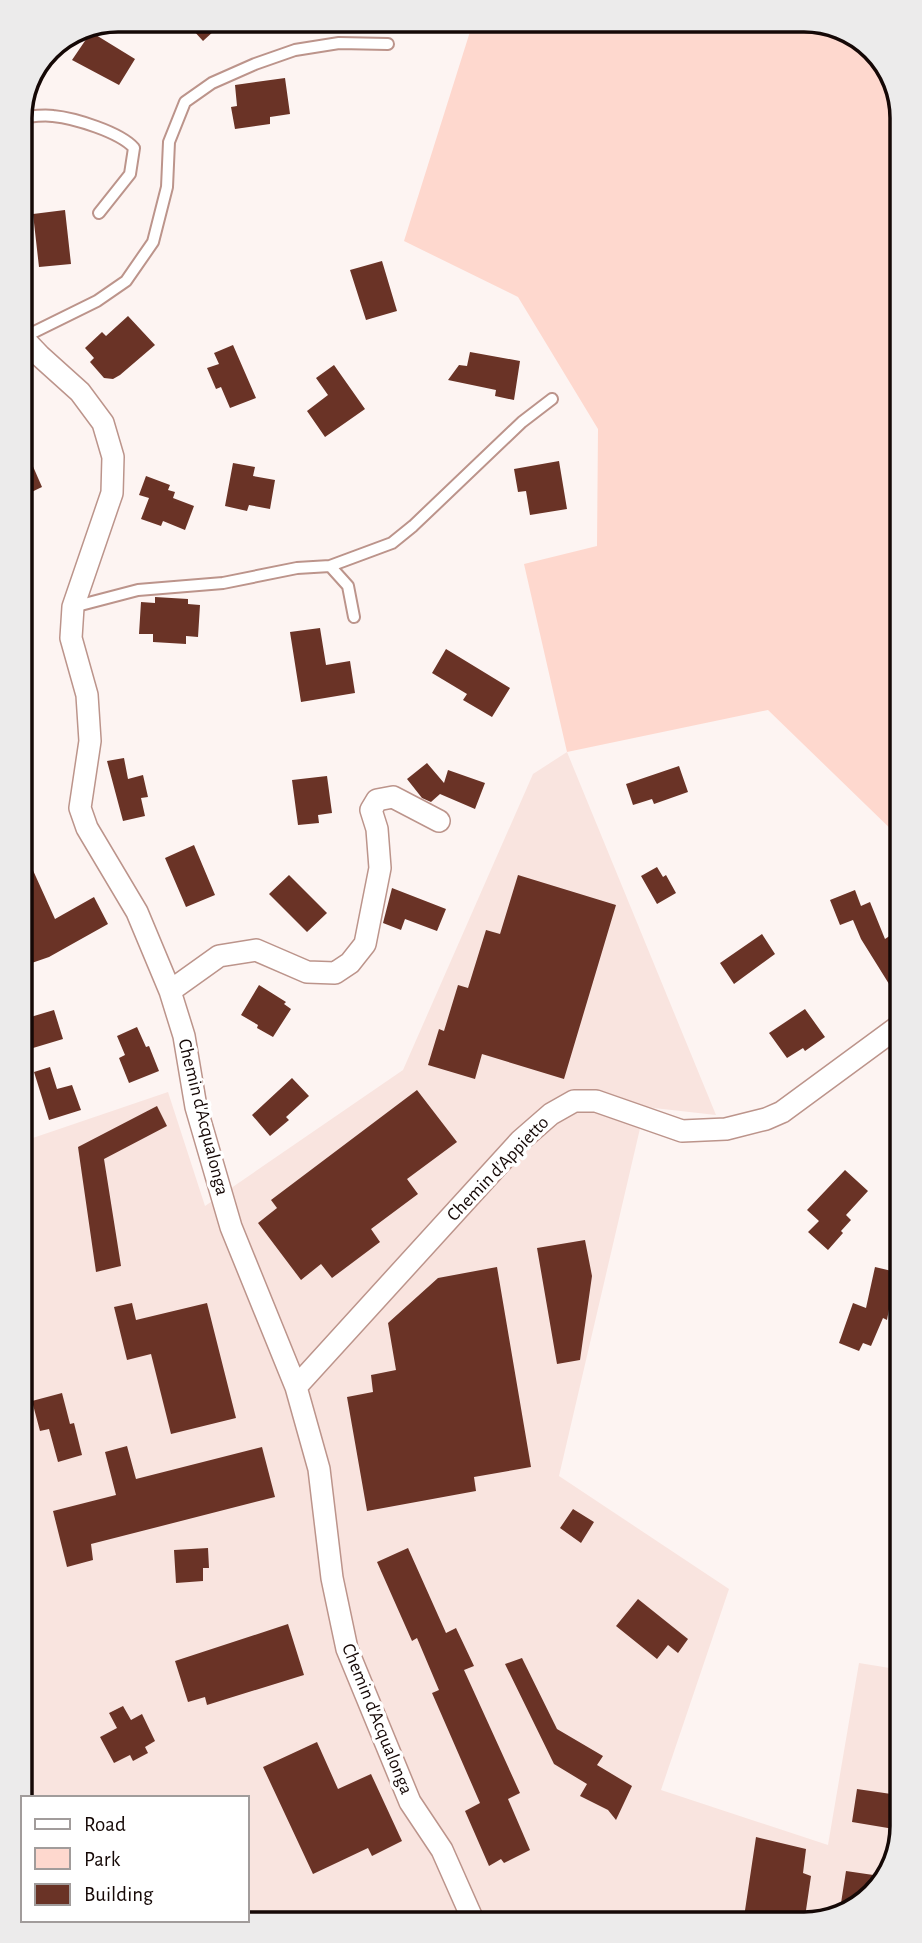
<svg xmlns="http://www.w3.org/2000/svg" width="922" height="1943" font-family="'Alegreya Sans',sans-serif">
<rect width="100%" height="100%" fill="#fdf4f2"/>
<path fill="#f9e4df" d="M567 752 716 1115 645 1107 559 1476 729 1589 661 1790 828 1845 859 1663 902 1670 903 1826 886 1880 842 1916 111 1924 102 1920H247V1798H26L24 1141 168 1092 205 1206 403 1070 533 774Z"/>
<path fill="#fed8ce" d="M474 19H811L864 39 895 80 899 837 768 710 567 752 524 564 597 546 598 429 518 297 404 241Z"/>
<path fill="#6a3326" d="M183 19H227L203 41Z
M91 32 135 59 119 85 72 60Z
M285 78 290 114 270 117V124L235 129 231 107 237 106 235 85Z
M65 210 71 264 39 267 33 214Z
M382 261 397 311 366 320 350 270Z
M128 316 155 345 120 375 113 379 104 378 90 362 94 358 85 348 102 332 106 336Z
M233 345 256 398 230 408 221 387 216 389 207 368 219 364 214 353Z
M470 352 520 361 514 400 495 396 496 390 448 380 459 365 467 366Z
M334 365 365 409 325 437 307 411 328 395 316 378Z
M21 439 42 487 21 497Z
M559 461 567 509 530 515 526 491 518 492 514 469Z
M233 463 255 467 253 476 275 480 270 509 249 505 247 511 225 506Z
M146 476 170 485 168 490 175 492 173 498 194 506 185 530 163 521 161 526 141 519 149 498 139 495Z
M155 597 188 599V604L200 605 198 637 186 636V644L153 642V634H139L141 602 155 603Z
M320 628 326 665 350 661 355 693 301 702 290 632Z
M446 649 510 688 492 717 463 700 467 694 432 673Z
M124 758 128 779 143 775 148 797 141 798 145 816 123 821 107 761Z
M427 763 444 783 448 770 485 783 475 809 440 794 431 802 422 798 407 779Z
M679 766 688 792 654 804 652 799 633 805 626 784Z
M327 776 332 813 318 815 319 823 298 825 292 780Z
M194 845 215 895 186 907 165 858Z
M22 846 55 919 94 897 108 924 49 957 23 966Z
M657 867 663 877 666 875 676 893 657 904 641 876Z
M289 875 327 913 307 932 269 894Z
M518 875 616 905 564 1079 482 1054 475 1079 428 1065 439 1029 444 1031 458 985 468 988 486 930 500 934Z
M392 888 446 909 437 931 405 919 401 930 383 923Z
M855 890 861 906 870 902 885 939 891 935 899 948V1000L861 939 853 920 840 925 830 900Z
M762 934 775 954 734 984 720 963Z
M259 985 286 1002 284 1004 291 1009 273 1037 257 1028 258 1025 241 1015Z
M805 1009 825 1037 805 1051 803 1048 787 1058 769 1033Z
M54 1010 63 1039 33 1048 24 1019Z
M137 1027 146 1047 149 1046 159 1071 129 1083 119 1058 125 1055 117 1036Z
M50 1067 57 1089 72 1085 81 1110 49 1120 34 1072Z
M292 1078 309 1096 286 1117 289 1120 270 1136 252 1115Z
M417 1090 457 1142 407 1179 418 1194 371 1229 380 1242 332 1278 321 1264 301 1280 258 1223 277 1208 271 1200Z
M157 1106 167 1126 104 1159 121 1266 96 1272 78 1147Z
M845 1170 868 1191 846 1215 851 1220 841 1231 843 1233 828 1250 808 1232 819 1221 807 1210Z
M585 1240 592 1276 580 1360 557 1364 537 1248Z
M497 1267 531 1467 474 1477 476 1491 367 1511 347 1397 373 1392 371 1375 396 1370 388 1323 438 1278Z
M875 1267 896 1272 887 1320 883 1318 871 1346 863 1343 859 1351 839 1343 853 1303 866 1308Z
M132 1303 136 1320 207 1303 236 1418 171 1434 151 1354 127 1360 114 1307Z
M62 1393 70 1424 74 1423 82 1455 58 1462 49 1429 40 1431 32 1401Z
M127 1446 136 1479 262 1447 275 1497 91 1544 93 1560 67 1567 53 1511 116 1495 105 1452Z
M573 1509 594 1522 581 1543 560 1528Z
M208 1548 209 1568H203V1581L176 1583 174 1550Z
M408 1548 446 1633 456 1628 474 1666 464 1670 520 1793 508 1799 530 1850 504 1863 501 1859 489 1866 465 1811 480 1803 432 1693 439 1690 417 1638 412 1641 377 1562Z
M638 1599 688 1639 678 1653 668 1645 657 1659 616 1626Z
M288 1624 304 1675 207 1705 205 1697 188 1702 175 1661Z
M522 1658 557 1729 603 1756 597 1765 632 1786 616 1820 608 1810 580 1796 587 1784 554 1764 505 1664Z
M123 1706 131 1720 142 1714 155 1741 145 1747 148 1753 133 1761 130 1755 114 1763 100 1737 117 1728 109 1713Z
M317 1742 338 1789 371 1774 402 1841 372 1856 368 1848 313 1874 263 1767Z
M857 1789 898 1795 894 1829 852 1822Z
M756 1837 806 1849 803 1873 811 1876 805 1917H744Z
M846 1871 887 1877 886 1880 839 1916Z"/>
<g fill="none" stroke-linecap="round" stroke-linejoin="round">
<g stroke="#bc948b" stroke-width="14">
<path id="lane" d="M19 118C30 117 42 114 53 116 74 118 120 132 134 148L130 174 99 213
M22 338 97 301 126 281 153 242 167 187 169 142 185 102 212 83 255 64 295 50 339 43 388 44
M330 566 348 586 354 617
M73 607 138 590 223 583 297 568 330 566 392 543 413 526 522 422 552 399"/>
</g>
<g stroke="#bc948b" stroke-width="24">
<path id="street" d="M20 335 40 356 80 392 103 423 113 457 112 493 73 607 71 638 87 695 90 741 80 808 87 828 137 912 170 991 184 1036 196 1107 231 1227 296 1387 319 1469 332 1578 347 1649 410 1802 442 1850 473 1920
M170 991 219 956 256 950 307 972 335 973 350 963 365 944 380 868 377 829 371 810 377 800 393 797 439 821
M296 1387 520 1141 551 1114 574 1101H596L682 1131 726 1129 766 1119 782 1112 899 1026"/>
</g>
<use href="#lane" stroke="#fff" stroke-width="10"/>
<use href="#street" stroke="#fff" stroke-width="21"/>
</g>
<g text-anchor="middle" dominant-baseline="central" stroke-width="7" stroke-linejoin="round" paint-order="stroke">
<g font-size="19" fill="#150806" stroke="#fff">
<text transform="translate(203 1117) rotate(76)">Chemin d'Acqualonga</text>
<text transform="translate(498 1169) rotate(-46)">Chemin d'Appietto</text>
<text transform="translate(377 1719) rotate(68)">Chemin d'Acqualonga</text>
</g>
</g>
<path d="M0 0H922V1943H0ZM118 32H804A86 86 0 0 1 890 118V1826A86 86 0 0 1 804 1912H118A86 86 0 0 1 32 1826V118A86 86 0 0 1 118 32Z" fill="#ecebeb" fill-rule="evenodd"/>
<path fill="none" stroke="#150806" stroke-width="3.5" d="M118 32H804A86 86 0 0 1 890 118V1826A86 86 0 0 1 804 1912H118A86 86 0 0 1 32 1826V118A86 86 0 0 1 118 32Z"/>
<rect x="21" y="1796" width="228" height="126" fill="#ffffff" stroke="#a19c9b" stroke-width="2"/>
<rect x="35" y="1819" width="35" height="10" fill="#ffffff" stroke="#a19c9b" stroke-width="2"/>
<text x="84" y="1831" font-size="21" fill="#150806">Road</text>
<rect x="35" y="1848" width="35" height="21" fill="#fed8ce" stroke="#a19c9b" stroke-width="2"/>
<text x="84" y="1866" font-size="21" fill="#150806">Park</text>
<rect x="35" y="1884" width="35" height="21" fill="#6a3326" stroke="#a19c9b" stroke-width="2"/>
<text x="84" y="1901" font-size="21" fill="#150806">Building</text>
</svg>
